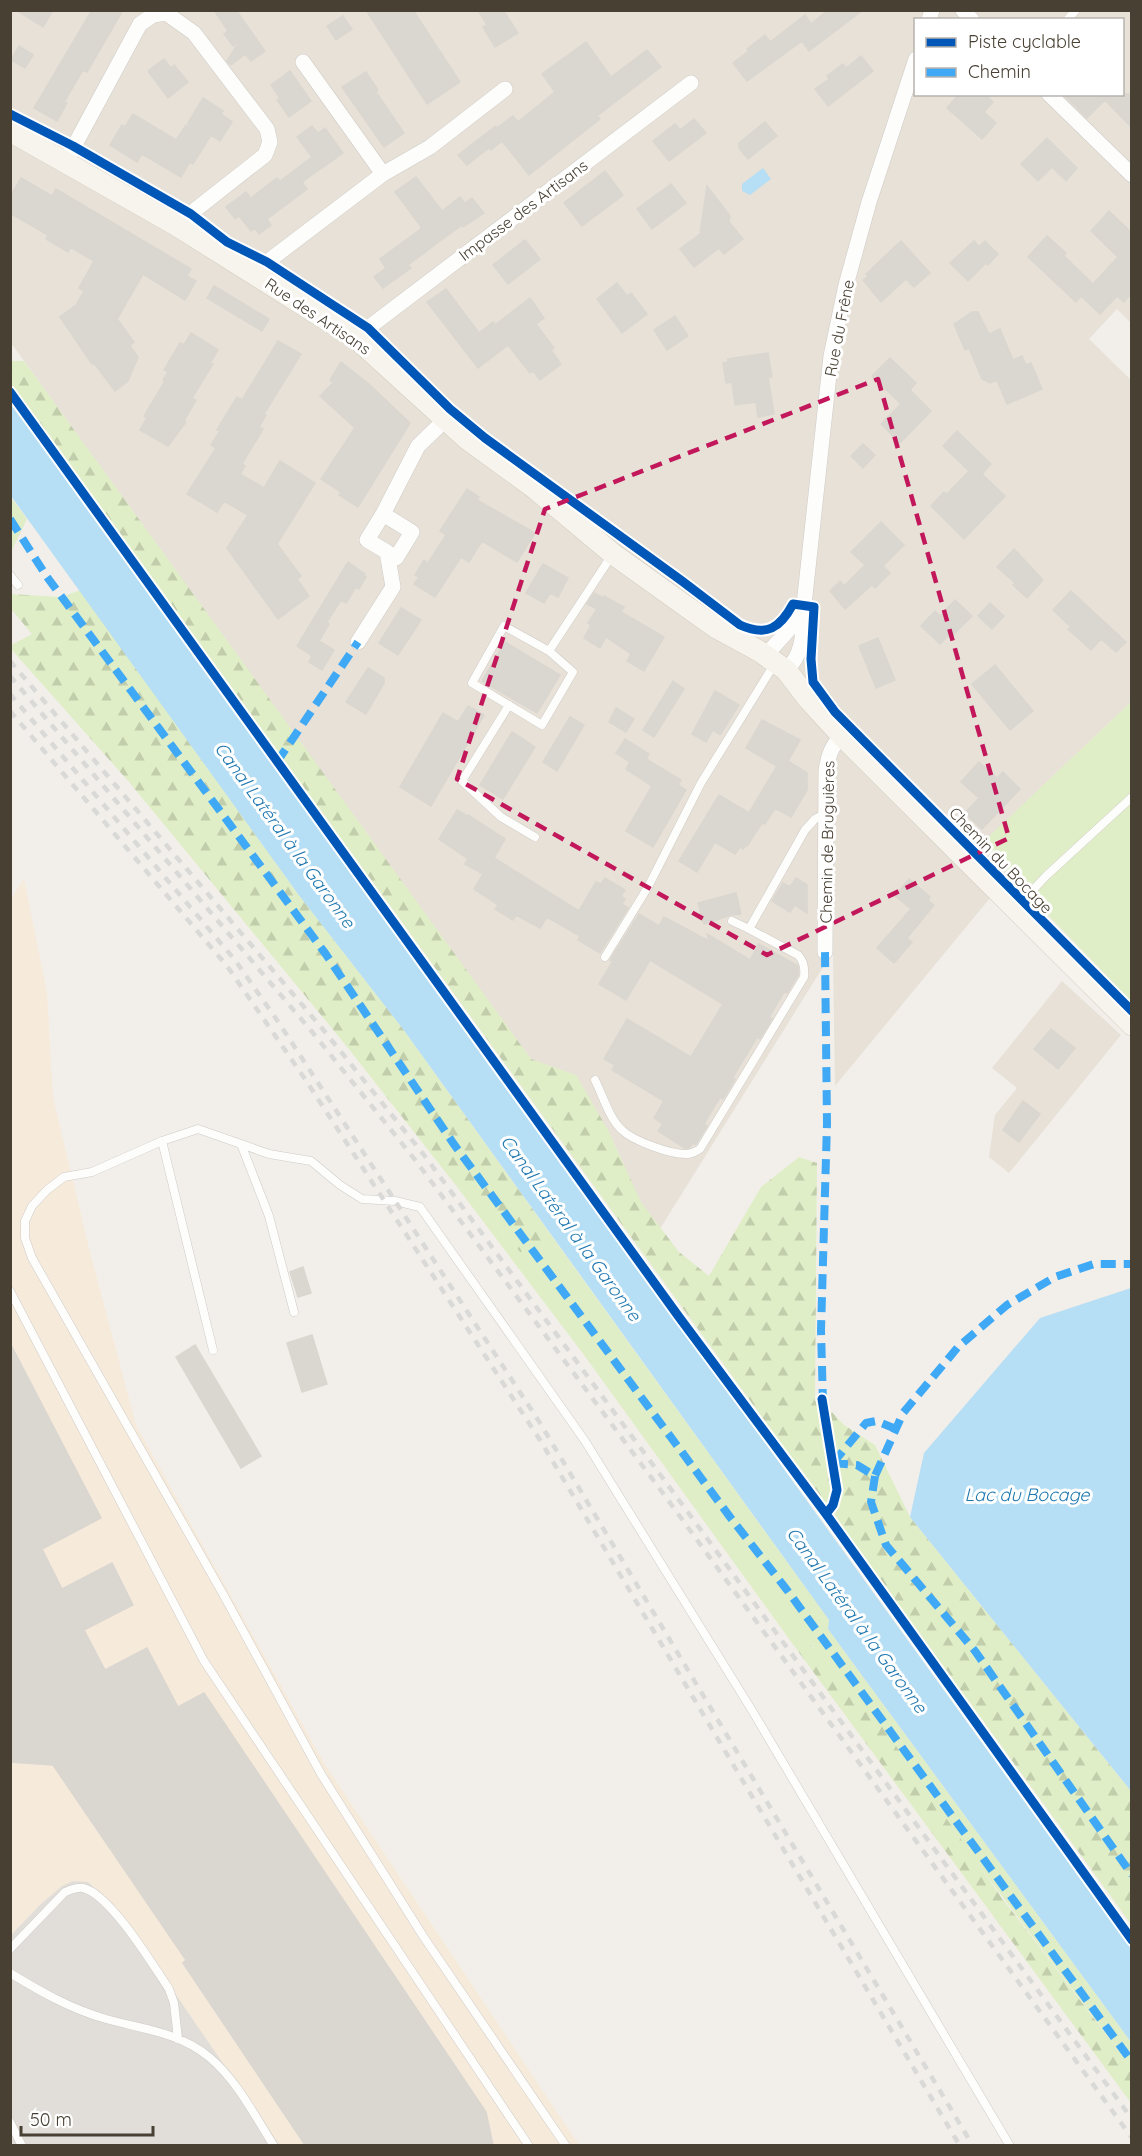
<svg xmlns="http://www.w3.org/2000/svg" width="1142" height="2156" font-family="Quicksand,sans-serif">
<defs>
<pattern id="forest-firs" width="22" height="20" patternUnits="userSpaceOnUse" patternTransform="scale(1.5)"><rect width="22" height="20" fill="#e0eec7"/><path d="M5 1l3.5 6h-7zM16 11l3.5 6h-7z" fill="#c2cdac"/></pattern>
</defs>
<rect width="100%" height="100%" fill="#f2efea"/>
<path fill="#e7e1d7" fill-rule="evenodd" d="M10 11H1131V323L1117 309 1089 339 1131 380V702L983 843 1009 875 835 1086 833 951 658 1232 417 904 11 343ZM916 20H1122V94H916Z
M1062 981 1121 1035 1009 1173 989 1157 995 1115 1017 1088 992 1068Z"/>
<path fill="#f6eadb" d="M24 879 47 992 53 1097 89 1248 136 1425 324 1763 579 2145H11L10 900Z"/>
<path fill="#e0eec7" d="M1131 702V1001L1009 875 982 843Z
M454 1183 480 1202 520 1252 559 1246 829 1620 828 1629 1131 2042V2067L811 1643H792L584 1355Z"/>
<path fill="url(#forest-firs)" d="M10 361H24L531 1059 576 1075 608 1130 641 1202 679 1252 709 1276 761 1187 799 1157 817 1163 815 1401 829 1409 844 1425 875 1445 910 1517 1131 1791V1924L11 385Z
M10 496 27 519 11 552H10Z
M80 590 298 894 403 1029 559 1246 520 1252 480 1202 454 1183 344 1043 129 782 11 649V645L32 634 11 609 10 594 62 597Z
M792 1643H810L880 1723 999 1894 1131 2067V2103Z"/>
<path fill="#e1ded9" d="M73 1881 88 1882 115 1906 279 2145H11L10 1936 41 1904 62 1886Z"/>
<path fill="#b6def4" d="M763 168 771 179 750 195 742 191V184Z
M10 403 220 689 1131 1949V2042L828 1629 829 1620 403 1029 298 894 11 496Z
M1131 1288H1132L1131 1791 910 1517 924 1453 1040 1318Z"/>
<path fill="#dad6d0" stroke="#dad6d0" stroke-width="1.5" d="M16 10H53L43 27Z
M92 10H123L87 72 83 70 64 102 67 103 57 121 34 108Z
M214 10H236L265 51 251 61 245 54 231 65 227 61 240 40 233 46 224 34 228 31Z
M366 10H413L460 82 427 104Z
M478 10H503L518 33 495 47 483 27 487 25Z
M828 10H863L809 51 802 41 747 81 733 63 749 51 747 49 765 35 770 42 805 15 811 24Z
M343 16 352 29 336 40 327 26Z
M586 42 611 77 647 50 661 67 597 116 600 119 529 175 502 141 491 150 489 148 467 165 458 155 496 126 497 128 513 116 518 122 555 92 542 74Z
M19 46 33 55 25 68 11 60Z
M861 56 873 71 828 106 815 89 829 79 827 76 843 64 846 68Z
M164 59 171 68 174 65 188 82 168 98 148 71Z
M290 71 311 101 289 117 277 100 280 98 271 85Z
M366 72 378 90 376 92 404 133 384 147 342 87Z
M959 94H985L993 102 984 112 996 123 982 139 947 108Z
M1063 94H1131V127L1105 100 1087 118Z
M203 98 223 111 221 114 232 122 220 141 211 135 193 164 190 162 181 177 142 154 137 162 110 145 122 125 125 127 133 114 176 140 186 125 192 129 188 123Z
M694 119 706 133 669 161 653 141 675 124 680 130Z
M765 122 777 136 748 159 739 148V143Z
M312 126 318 133 325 128 343 153 302 182 307 189 267 219 271 225 259 234 255 228 251 231 239 216 235 219 226 207 246 192 251 198 277 178 280 181 312 157 297 137Z
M1047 138 1077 168 1066 181 1052 167 1038 181 1021 164Z
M605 171 623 195 582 226 564 203Z
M416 177 442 211 460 197 465 203 472 198 484 213 463 227 462 225 436 244 408 265 411 268 383 288 374 277 386 268 380 259 422 228 395 192Z
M21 178 52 196 56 189 191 269 187 276 196 281 185 300 143 274 117 319 134 342 130 346 138 357 128 381 115 391 94 363 92 364 60 317 76 305 84 291 79 288 94 261 70 247 68 252 46 239 48 235 10 213V197Z
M671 184 686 203 652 229 637 209Z
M707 186 730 216 729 222 743 239 724 254 719 248 694 267 680 249 700 234Z
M1109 211 1131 232V294L1124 302 1117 296 1100 314 1081 296 1076 302 1028 257 1047 236 1066 253 1064 256 1093 284 1118 257 1091 231Z
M525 240 540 259 508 284 493 265Z
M901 241 930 273 914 287 906 279 881 302 863 280 868 277 866 274Z
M974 241 979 247 985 241 998 254 988 265 986 263 968 281 950 263Z
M617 283 627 296 631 293 647 314 622 333 597 299Z
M214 286 269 319 262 331 207 298Z
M446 289 479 333 493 322 495 325 530 298 544 318 536 324 554 348 551 350 561 364 540 380 533 371 530 373 508 345 478 368 427 302Z
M972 312H978L989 334 1000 329 1013 360 1022 356 1026 365 1031 363 1042 389 1007 404 997 380 990 383 982 379 969 348 965 350 954 324Z
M675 316 688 336 667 350 654 330Z
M191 333 218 350 210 363 213 364 192 398 196 400 184 421 186 422 168 446 140 430 147 418 144 416 165 381 163 380 168 372 164 370 180 343 184 345Z
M278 341 301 354 264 414 266 415 259 427 263 429 242 464 245 466 240 474 264 488 280 461 315 483 277 544 301 576 297 579 309 596 278 619 227 548 248 515 224 501 217 512 187 494 216 448 211 445 220 431 217 430 221 423 237 397 242 400Z
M768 353 772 377H768L774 414 758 417 756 402 735 405 732 382 726 383 723 363 728 362V359Z
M890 358 916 383 910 390 931 411 900 443 881 424 901 404 872 376Z
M341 362 370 385 410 423 358 507 339 495 341 492 321 479 355 428 320 396 333 383 330 380Z
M957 431 991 464 982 474 1005 496 964 539 931 506 944 492 947 494 969 471 943 446Z
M863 444 875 455 863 468 851 456Z
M467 489 479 497 477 500 535 533 517 562 482 541 469 562 461 557 435 597 414 584 419 577 415 575 424 560 428 563 446 535 440 531Z
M881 522 904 545 883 566 890 573 875 588 872 585 845 609 830 591 840 581 844 586 865 565 851 552Z
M1014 549 1043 580 1027 598 1013 585 1015 583 997 567Z
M348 562 365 574 363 576 366 577 359 589 356 587 346 603 341 600 327 622 329 624 319 641 334 650 322 670 309 662 312 656 297 646Z
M543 564 568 578 558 597 550 593 544 603 526 593Z
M1071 591 1126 642 1116 652 1101 639 1091 650 1068 629 1071 627 1053 610Z
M594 593 603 598 604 596 624 607 621 612 664 637 644 671 627 661 631 654 606 637 600 648 584 638 591 625 588 623 597 609 587 604Z
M955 600 972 616 953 635 951 633 940 644 921 626 935 611 940 616Z
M990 603 1004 616 992 629 978 616Z
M401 608 421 620 398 655 379 643Z
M878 638 895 680 876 688 859 646Z
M505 642 560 675 537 713 482 681Z
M995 665 1033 711 1010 730 972 684Z
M368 668 384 678V683L366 714 346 702Z
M673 681 684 689 654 737 643 730Z
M715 691 739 705 720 735 713 730 706 742 692 734Z
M468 706 484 715 431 806 400 787 443 713 458 722Z
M616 708 634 719 626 732 609 722Z
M570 717 584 725 557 771 543 762Z
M762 720 800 740 788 761 807 773V790L791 817 775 808 765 824 762 823 747 846 746 845 743 849 740 847 735 854 715 842 697 872 679 861 719 795 749 813 777 766 746 748Z
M512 732 535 747 503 799 480 785Z
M625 739 649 754 646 759 681 780 678 785 686 790 653 847 626 831 652 786 626 769 630 762 616 753Z
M979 762 997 778 1003 772 1020 789 982 829 965 813 979 798 961 782Z
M457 810 467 816 468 815 505 839 494 858 579 911 596 882 601 884 605 878 625 890 621 896 625 899 622 904 628 908 600 953 578 940 580 936 547 917 540 928 516 915 513 920 495 909 498 905 474 889 483 874 465 864 468 859 439 839Z
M796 878 807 885V913L795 905 790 912 772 901 783 883 790 887Z
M909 879 930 897 928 900 934 905 907 938 912 942 894 963 877 948 911 909 895 896Z
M736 893 741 914 731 915 704 924 698 903Z
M639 914 659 926 664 917 709 941 707 934 750 960 759 944 798 966V975L787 993 784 992 769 1017 772 1019 760 1039 757 1037 733 1077 735 1079 723 1099 720 1097 704 1124 707 1126 696 1144H692L689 1148H685L658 1131 663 1124 654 1118 664 1101 612 1070 615 1065 604 1059 627 1019 691 1057 723 1004 650 960 626 1000 599 984 613 961 610 960Z
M1051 1029 1075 1048 1058 1069 1034 1049Z
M1023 1101 1040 1114 1019 1142 1003 1130Z
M303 1267 311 1293 298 1297 290 1272Z
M312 1335 327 1384 302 1392 287 1343Z
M10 1343 101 1518 42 1549 62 1589 112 1563 133 1605 84 1630 105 1670 147 1648 178 1707 204 1693 486 2112 493 2145H305L183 1963 186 1960 53 1765 10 1762Z
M195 1345 261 1456 241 1468 176 1357Z"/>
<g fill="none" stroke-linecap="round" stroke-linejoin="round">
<g stroke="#cfcbc6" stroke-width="9">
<path id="lane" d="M1067 20 1076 10
M10 575 18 585
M549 651 504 626 472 683 542 725 573 672 549 651 612 555
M509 705 462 781 501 817 535 837
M1016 908 1046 876 1132 797
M732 921 749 929
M605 957 648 887 701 783 775 663
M595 1080C603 1096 609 1118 622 1130 633 1141 672 1155 687 1154 693 1154 696 1151 700 1149L804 977C805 968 804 961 798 955L749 929 805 830 815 819 826 813
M162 1141 213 1350
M241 1144 269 1154 311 1161 340 1185 362 1199 395 1201 420 1207 585 1441 753 1712 1010 2146
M10 1291 204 1661 529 2146
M294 1312 269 1216 241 1144 198 1129 162 1141 92 1172 64 1177 47 1190 32 1206 25 1221V1238L32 1258 223 1594 321 1774 423 1936 566 2146
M10 1949 65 1892C70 1890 77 1887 83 1888 110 1894 153 1965 169 1989L174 2003 178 2039
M10 1973C41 1992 71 2009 106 2019 141 2029 179 2032 209 2057 236 2079 255 2116 274 2146
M10 2122 22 2146"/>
</g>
<g stroke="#cfcbc6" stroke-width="16">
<path id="street" d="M963 10 972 20
M929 20 932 10
M303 62 383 174
M1049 94 1132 175
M65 163 140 24 153 15 166 13 194 33 267 129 270 142 265 155 176 225
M256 274 267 262 383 174 430 147 505 89
M357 339 368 328 691 83
M383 514 412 532 396 558 387 552
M358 642 393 587 387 552 367 540 383 514 418 446 446 419
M766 655 792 626 803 608
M786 670C805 654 803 628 804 605L831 356 846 285 869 202 916 59
M825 952 826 771C828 757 831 746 842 736"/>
</g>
<g stroke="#d4cec1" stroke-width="22">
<path id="secondary" d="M10 131 176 225 357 339 467 439 533 487 613 554 715 627 759 651 786 670 809 700 842 736 1132 1025"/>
</g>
<use href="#lane" stroke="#fdfdfc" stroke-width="8"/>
<use href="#street" stroke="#fdfdfc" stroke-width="15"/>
<use href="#secondary" stroke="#f7f4ee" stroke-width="21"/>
<path stroke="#d9d9d8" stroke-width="4.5" stroke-dasharray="8 8" stroke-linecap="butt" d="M10 661 321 1027 424 1155 676 1496 1132 2119
M10 676 313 1033 416 1161 668 1500 1132 2138
M10 694 235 960 279 1023 540 1423 973 2146
M10 711 227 966 305 1079 540 1440 960 2146"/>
<path stroke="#3fa9f5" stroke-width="8" stroke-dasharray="15 8" stroke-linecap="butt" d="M10 519 47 577 325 953 453 1143 730 1517 787 1590 1132 2062
M277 762 358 642
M823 1404 821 1330 827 1123 825 952
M833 1463 857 1465 875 1476 903 1413 958 1347 1007 1305 1055 1277 1094 1264H1132
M833 1463 866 1423 876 1421 896 1429
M875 1476 871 1502 886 1545 975 1651 1132 1875"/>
<g stroke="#fff" stroke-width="13">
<path id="cycleway" d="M10 114 73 146 191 214 227 242 267 262 368 328 450 409 485 438 682 581 740 625C767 637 780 628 793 604L814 607 811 659 813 682 835 712 1132 1011
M10 392 679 1317 826 1514 1132 1940
M822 1399 837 1490 833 1505 826 1514"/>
</g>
<use href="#cycleway" stroke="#0057b8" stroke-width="9"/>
</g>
<path fill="none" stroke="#c2185b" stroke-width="4.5" stroke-dasharray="12 8" stroke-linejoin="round" d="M878 379 1009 838 767 955 457 779 545 509Z"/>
<g text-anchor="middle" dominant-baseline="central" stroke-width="6" stroke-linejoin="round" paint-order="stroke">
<g font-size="16" fill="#494034" stroke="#fff">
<text transform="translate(523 210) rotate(-37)">Impasse des Artisans</text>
<text transform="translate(318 316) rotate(34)">Rue des Artisans</text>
<text transform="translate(839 328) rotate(-79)">Rue du Frêne</text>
<text transform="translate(827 842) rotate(-89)">Chemin de Bruguières</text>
<text transform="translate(1001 860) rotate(46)">Chemin du Bocage</text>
</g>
<g font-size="18" font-style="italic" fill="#1f78b0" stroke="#fff">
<text transform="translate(285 835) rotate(54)">Canal Latéral à la Garonne</text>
<text transform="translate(571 1228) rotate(54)">Canal Latéral à la Garonne</text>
<text x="1027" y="1494">Lac du Bocage</text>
<text transform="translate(857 1620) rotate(54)">Canal Latéral à la Garonne</text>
</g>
</g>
<rect width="1142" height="2156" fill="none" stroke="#494034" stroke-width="24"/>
<rect x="914" y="18" width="210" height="78" fill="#ffffff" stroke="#b6b3ae" stroke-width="1.5"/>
<rect x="926" y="38" width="30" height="9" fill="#0057b8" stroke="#b6b3ae" stroke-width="1.5"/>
<text x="968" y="48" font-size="18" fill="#494034">Piste cyclable</text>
<rect x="926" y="68" width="30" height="9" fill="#3fa9f5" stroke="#b6b3ae" stroke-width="1.5"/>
<text x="968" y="78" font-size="18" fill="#494034">Chemin</text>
<path d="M21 2126v9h132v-9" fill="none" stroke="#494034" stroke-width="3"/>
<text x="30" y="2126" font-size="18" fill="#494034" stroke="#ffffff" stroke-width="4.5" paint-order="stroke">50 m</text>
</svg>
